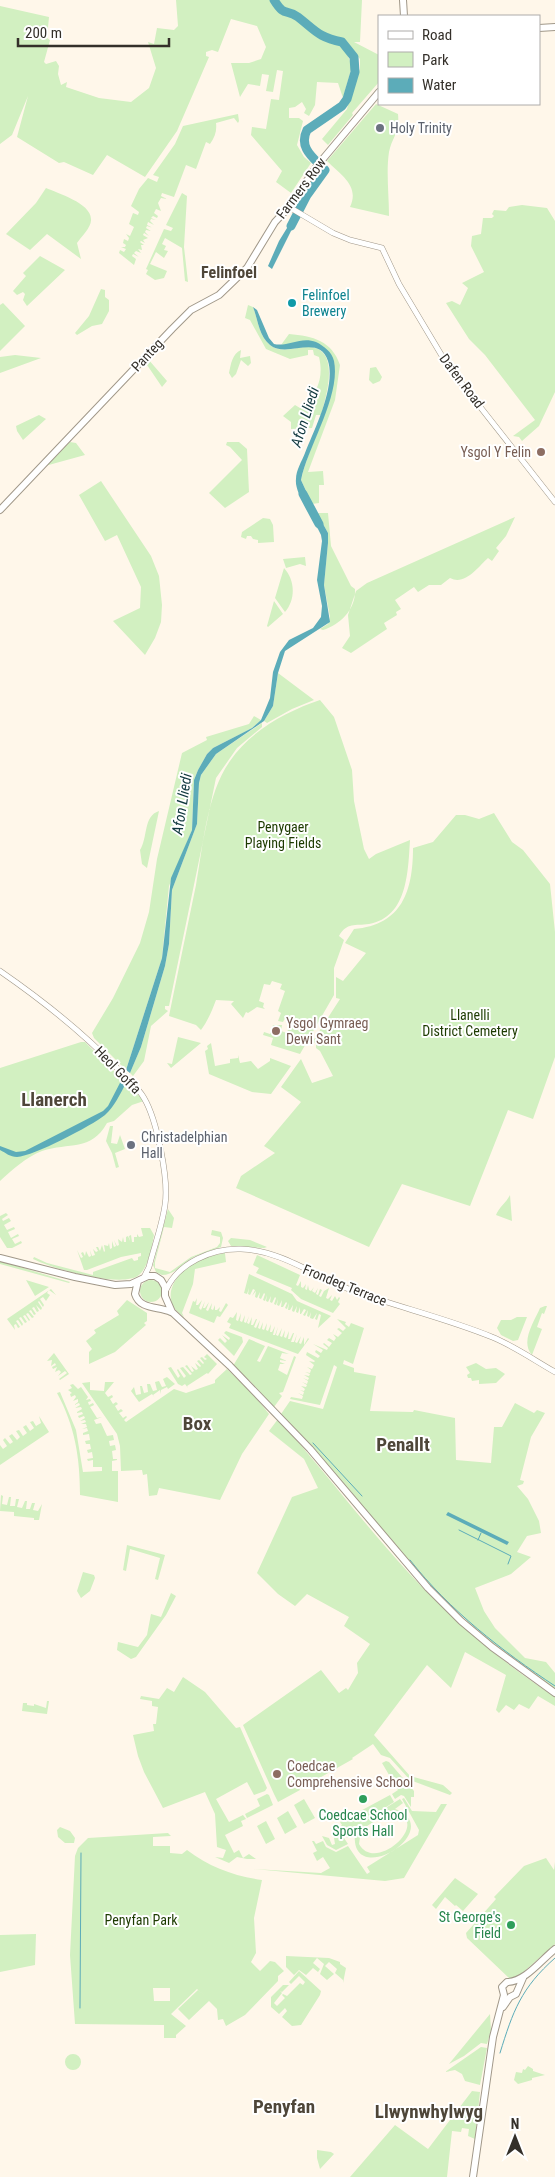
<svg xmlns="http://www.w3.org/2000/svg" width="555" height="2177" font-family="'Roboto Condensed',sans-serif">
<rect width="100%" height="100%" fill="#fff7ea"/>
<path fill="#d2f0c1" fill-rule="evenodd" d="M176 0H362L360 42H354L379 55V82L352 113 353 115 328 145 322 139 347 109 354 80 360 69V59L350 47 345 49 352 66 343 98 338 83 317 82 315 105 309 116 304 113 306 109 302 102 295 107 289 108V118H299L303 121 297 145 304 157 311 163 291 193 276 182 282 171 251 135 252 127 266 129 271 99 279 100 283 71 277 70 273 92 266 91 269 75 262 74 260 86 248 84 240 97 231 63H249L261 59 266 47 257 26 231 19 218 52 212 50 206 52V56L209 57 177 131 145 177 107 155 93 175 64 162 59 163 17 137 28 96 12 135 0 144V6L49 17 47 38 50 40 44 62 46 64 56 61 59 66 58 74 61 85 67 82 66 87 99 98 131 102 149 88 156 68 148 42 154 44 157 28 174 30 178 26Z
M376 104 398 114C400 133 392 137 389 152 386 172 389 195 389 216L350 207C360 186 341 175 327 161Z
M238 114 239 121 238 123 234 118 216 123C217 131 215 137 210 144L206 142 196 169 186 165 174 197 162 193 161 196 167 199 161 198 158 203 161 211 156 209 154 213 158 216 157 218 153 216 151 218 156 220 151 219 150 221 154 225 148 222 147 225 153 228 147 226 146 228 151 231 146 230 145 232 149 236 144 233 143 235 148 238 143 240 145 243 141 241 140 242 144 245H141L142 250 138 249 141 253 136 251 134 253 139 257 133 254 132 256 136 259 134 265 119 253 120 250 124 252 126 249 121 247H125L126 245 123 243 124 239 128 241 129 238 126 234 130 236 134 227 129 224 133 213 138 215 139 212 131 206 139 189 148 178 157 182 159 177 153 175 175 144 183 126Z
M46 188C57 193 91 203 91 219 92 227 81 237 77 243L81 259 47 234 30 250 6 234 36 203Z
M182 193 187 196 184 247 188 282 185 281 182 248 165 238 162 244 166 246 164 250 168 251 164 258 156 252 150 264 167 271 164 278 155 280 146 274 148 270 146 269 164 229 171 231 173 228 166 225Z
M522 205 547 208 555 221V392L539 426 522 441 519 437 513 436 535 420 485 355 469 339 446 303 452 301 460 305 468 288 462 283 484 272 471 246 472 236 481 234 483 218H492L494 216 492 214 494 210 506 211 509 207Z
M40 256 65 270 27 306 23 300 25 294 23 292 17 295 13 291 26 276 23 273Z
M101 289 105 290V297L109 300V311L102 324 92 326 77 335 75 333 89 316Z
M3 303 25 326 0 351V305Z
M248 305 253 307C258 320 259 336 270 345 279 353 294 348 304 347 342 344 327 394 321 415H316L312 428 291 429V422L283 416 295 405 300 408 302 406 306 407C317 390 324 378 319 357L314 355 313 350H308V355L290 359 266 349 250 320 245 318Z
M289 334C313 336 332 341 340 365L335 400 308 472 323 471 324 485H319V503L312 504 301 480C310 440 336 405 334 362L314 342 281 345Z
M241 350 240 358 250 356 251 363 248 366 241 360 236 374 232 378 229 373C231 364 232 354 241 350Z
M15 355 41 358 0 373V357Z
M148 359 167 381 162 387 145 362Z
M376 367 382 377 380 381 373 384 369 380 370 368Z
M39 415 46 419 23 440 17 431 16 426Z
M70 442 76 443 85 455 45 466Z
M227 442H239L247 449 249 492 225 508 209 493 242 460 230 447 226 445Z
M101 481 151 556 159 576 162 605 161 622 155 638 145 655 113 621 140 608 141 587 117 535 105 541 79 495Z
M317 513H328L331 546 351 586 355 589C356 609 341 624 323 630L320 629 328 624 330 617 324 585 328 543V533Z
M515 517 506 536 496 548 499 551 492 561 488 558C478 567 465 586 450 578L441 585H429L418 592 414 587 395 600 401 609 396 612 397 615 384 623 387 629 351 653 342 648 350 636 348 615 356 591 367 583Z
M263 518 270 519 273 525 274 542 258 543V540L253 539 251 536H247L246 539 241 537 242 532Z
M305 557 306 566 300 564 286 568 283 559Z
M284 568C295 580 296 599 285 612L275 598Z
M274 601 283 614 268 627 267 626Z
M278 673 314 700 292 709 267 723 264 721 273 706Z
M320 700 334 717 352 770 354 801 364 849 369 859 376 854 410 840C408 871 408 917 369 924 355 926 347 922 339 936L344 940 334 968V995L300 1054 271 1045 273 1038 263 1035 264 1032 270 1034 273 1025H282L281 1031 287 1033 291 1020 285 1018 283 1022 278 1021 281 1013 278 1011 285 991 280 989 282 984 272 981 270 985 264 984 259 1001 264 1003 263 1007 265 1009 257 1007 248 1013 246 1012 243 1018 231 1004 234 1001 216 1000C212 1011 207 1022 201 1030L196 1025 169 1016C178 972 187 928 196 885 203 846 207 793 230 761 250 731 287 711 320 700Z
M254 716 261 720 252 728 213 748 207 754 198 770 194 780 192 830 169 886 162 958 126 1070 94 1038 92 1033 113 998 140 943 149 912 157 859 182 753 207 740 206 737 249 724Z
M262 723V727L237 748 216 778 169 1006H165V1009L168 1011 151 1026 144 1061 133 1076 130 1073 141 1047 165 966 169 944 172 890 197 824 199 783 201 775 216 754Z
M159 811 147 868 142 864 140 850C148 838 143 816 159 811Z
M494 813 512 842 523 850 550 884 555 932V1057L533 1119 508 1110 470 1206 402 1184 369 1247 236 1188 241 1176 275 1153 264 1146 301 1102 281 1087 301 1059 312 1083 333 1076 320 1051 316 1048V1044L313 1041 340 999 336 998V977L343 981 366 953 345 943 354 929C402 925 413 891 413 848L433 842 456 815H465L479 819Z
M178 1037 201 1043 171 1068 167 1063 172 1064Z
M81 1042H85L144 1101 132 1105 114 1121 107 1123C91 1152 69 1142 42 1151 26 1157 12 1170 0 1181V1068Z
M211 1043 215 1066 230 1063V1059L238 1058V1055L240 1063 251 1061 258 1069 270 1061V1058L291 1066 271 1094 252 1092 209 1074 205 1051 208 1049 207 1046Z
M110 1126H113L111 1143 117 1144 120 1135 125 1149 115 1153 119 1167 116 1168 112 1153 106 1141Z
M510 1195 512 1221 496 1215C499 1207 506 1203 510 1195Z
M168 1209 174 1218 172 1228 164 1227 155 1262V1268L170 1272 191 1257 217 1247 220 1243V1237L211 1235 212 1230 221 1232 223 1238 221 1247C212 1250 203 1253 194 1257 183 1263 175 1275 162 1275L156 1272 153 1265Z
M6 1213 8 1215 2 1219 3 1221 9 1218 11 1221 4 1225 7 1230 14 1227 15 1229 8 1232 11 1238 18 1234 19 1236 12 1239 15 1244 21 1241 22 1243 12 1248H7L0 1237V1216Z
M141 1228H150L154 1235C152 1247 148 1268 139 1275 122 1289 51 1268 33 1259L34 1257 47 1263 93 1275V1272L132 1258 134 1261 138 1260V1257L141 1256V1253L121 1257 87 1270H84L77 1250 81 1258 83 1257 81 1253 83 1252 85 1256 86 1251 89 1257 91 1256 90 1250 92 1256 95 1255 93 1249 96 1252 98 1251 96 1247H98L100 1251 102 1245 104 1252 105 1251 104 1245 108 1246 109 1243 110 1249 112 1248V1241L114 1247 116 1246 114 1240 117 1246 119 1245 118 1239 122 1242 123 1237 124 1242H126V1237L128 1236 130 1241 129 1236 131 1235 132 1242H134V1237H137V1234L139 1237 143 1236Z
M231 1238 250 1240 267 1247 264 1248 231 1246 228 1241Z
M225 1253 226 1262 195 1269 193 1284 182 1313 184 1317C181 1314 177 1312 175 1309 171 1304 170 1297 171 1291 177 1267 203 1257 225 1253Z
M257 1255 300 1275 296 1285 298 1286 301 1281V1287L303 1288 306 1284 305 1289 307 1290 308 1285 309 1290 311 1291 314 1287 312 1291 315 1293 318 1288 316 1294 318 1295 320 1289 322 1290 319 1296 321 1297 324 1291 329 1288 326 1298 328 1299 332 1295 330 1300 332 1301 335 1296 337 1300 339 1297 340 1298 338 1302 340 1304 333 1313 301 1299 291 1290 292 1288 256 1273 259 1268 253 1265Z
M0 1261 70 1282 69 1283 0 1264Z
M249 1274 292 1294 297 1301 331 1316 318 1328 321 1315 319 1314 317 1320 315 1319 317 1313 313 1319 310 1318 311 1312 309 1317 307 1316 308 1310 305 1316 303 1315 306 1310 304 1309 301 1314H300V1307L298 1313 296 1312 297 1306 294 1312 292 1311 293 1305 290 1310H288L289 1303 287 1309 285 1308 287 1303 286 1302 283 1307H281L282 1300 279 1306 277 1305 278 1299 276 1305 274 1304 276 1298 275 1297 272 1303 270 1302 271 1296 268 1302 266 1301 267 1295 265 1301 263 1300 265 1294 264 1293 261 1299 259 1298 260 1292 257 1298 255 1297 256 1291 252 1296 255 1290 253 1289 250 1295 248 1294 249 1288 247 1294 244 1293Z
M140 1291a11 11 0 1 1 22 0a11 11 0 1 1-22 0Z
M26 1280 49 1287 35 1296Z
M51 1289 56 1295 49 1290 47 1293 50 1295 46 1301 43 1297 40 1299 44 1305 43 1307 39 1301 38 1302 42 1308 41 1310 36 1305 39 1311 37 1312 34 1307 32 1308 36 1314 34 1315 31 1310 29 1311 34 1317 32 1318 28 1313 26 1314 30 1320 29 1321 25 1315 23 1316 27 1322 25 1323 21 1317 19 1318 23 1324 22 1326 18 1320 16 1321 20 1327 18 1328 16 1324 14 1325 15 1330 7 1319Z
M197 1298 196 1305H198L202 1300 199 1308 201 1310 205 1301 203 1308H205L209 1302 206 1310 208 1311 212 1303 211 1309 213 1310 215 1305V1310H217L220 1307 219 1311 221 1312 226 1303 228 1305 220 1317 217 1316 214 1323 189 1313 193 1301 195 1302Z
M127 1300 147 1313V1321L144 1323 146 1325 115 1352 89 1364V1352L92 1349 86 1341 96 1333 94 1330 119 1315 117 1311Z
M545 1306H547L544 1314 542 1313 537 1327 542 1329 532 1355C520 1342 534 1322 540 1308Z
M237 1312 236 1320 238 1321 241 1313 240 1321 242 1322 245 1315 244 1322 246 1323 249 1316 247 1323 249 1324 252 1317 251 1325H253L256 1319H257L254 1327 256 1328 260 1320 258 1328 260 1329 263 1322 262 1329 264 1330 267 1323 266 1330 268 1331 271 1324 270 1332H272L275 1326 273 1335H275L278 1327 276 1335 278 1336 282 1328 280 1336 282 1337 285 1330 284 1337 286 1338 289 1331 288 1339H290L293 1333H294L291 1342H294L297 1334 295 1342 297 1343 301 1336 299 1343 301 1344 304 1337V1345L308 1338 309 1339 298 1354 229 1328 231 1324 227 1322 230 1317 233 1318Z
M517 1317H527L518 1340 513 1341 501 1335 497 1328 501 1320H511Z
M337 1319 346 1322 345 1324 349 1327 351 1323 364 1328 353 1364 344 1360 343 1364 354 1368V1372L376 1376 370 1411 413 1412 414 1410 455 1418 456 1460 491 1463 494 1427H502L515 1403 534 1413 537 1410 545 1413 531 1437 520 1480 524 1481 523 1484 517 1486 528 1499 539 1521 541 1533 527 1536 517 1552 531 1557 511 1574 475 1588 484 1611 495 1628 525 1658 546 1662 555 1673V1689C500 1654 451 1609 407 1560 365 1511 327 1460 281 1414L290 1401 323 1409 337 1367 334 1365 320 1405 290 1399 291 1397 302 1399 303 1396 298 1393 303 1395 304 1392 300 1390 304 1391 305 1389 301 1386 306 1387 307 1385 302 1382 307 1384 308 1381 303 1378 308 1380 309 1378 304 1375 309 1376 310 1374 305 1372 310 1373 311 1370 307 1367 312 1369 314 1365 309 1361 314 1362 315 1361 306 1355 307 1352 318 1358 320 1356 315 1352 316 1350 321 1353 323 1350 313 1344 327 1350 328 1348 323 1344 324 1343 329 1347 332 1343 327 1340 329 1338 334 1341 336 1338 333 1334 338 1337 342 1333 337 1329 339 1328 343 1331 346 1328Z
M226 1331 242 1337 243 1342 234 1356 218 1340 220 1338 225 1343 227 1341 222 1335 229 1340 230 1338 224 1333Z
M249 1339 265 1346 257 1361 260 1362 268 1346 289 1354 282 1353 280 1358 287 1361 280 1360V1362L285 1364H280L278 1370 287 1375 294 1356 296 1357 283 1392 279 1393 282 1396 274 1407 250 1381 233 1366Z
M54 1353 69 1374 60 1380 59 1379 67 1373 65 1371 58 1376 61 1372 59 1370 55 1372 57 1367 53 1369 52 1367 56 1365 55 1363 51 1366 52 1360 47 1361Z
M207 1354 217 1364 208 1374 207 1373 187 1386 188 1388 185 1384 182 1386 178 1384 168 1368 171 1367 178 1378 180 1376 177 1370 178 1369 184 1378 186 1376 180 1368 183 1367 190 1375 192 1374 185 1366 187 1365 192 1372 194 1371 191 1366 196 1370 198 1369 195 1363 200 1367 201 1366 197 1361 199 1360 203 1364 204 1363 200 1358 202 1357 205 1360 207 1359 204 1357Z
M476 1363 486 1369 496 1368 505 1374 496 1383 479 1384V1380L472 1381 471 1378H468L467 1375 470 1373 466 1367Z
M227 1369 254 1395 269 1414 242 1454 220 1500 159 1488 157 1495 149 1496 147 1474 143 1475 142 1470 121 1471 120 1446 117 1434 82 1383 90 1382V1390L104 1391 105 1382H114L105 1393 108 1397 112 1395 113 1397 110 1399 113 1404 116 1402 118 1404 115 1406 118 1411 121 1409 123 1411 119 1413 123 1418 126 1416 127 1417 124 1420 126 1422 174 1389 186 1393 215 1383V1380Z
M167 1377 175 1384 168 1389 167 1387 161 1390V1394L160 1390 153 1395 155 1398 152 1394 139 1402 131 1391 134 1387 136 1395 141 1394 140 1386H142L144 1393 148 1392 147 1384H150L153 1391 157 1390 155 1382 159 1381 162 1387 166 1386 163 1379Z
M73 1384 78 1389 81 1387 88 1397 86 1400 90 1399 91 1401 88 1402 89 1405 93 1403 94 1405 90 1407 97 1418 102 1417 94 1420 96 1424 101 1423 107 1436 113 1435 114 1440 109 1441 110 1446 115 1445 116 1450 112 1451 113 1459H117V1460L112 1461V1471H118V1502L80 1495C80 1458 75 1426 57 1393L60 1392 76 1430 83 1472 102 1471V1467H93V1460L88 1461 87 1459 93 1458 92 1452 88 1453 87 1450 91 1449 90 1444H86L85 1441 90 1440 89 1434 83 1435V1433L88 1431 87 1428 82 1429 87 1427 86 1424H81L86 1422 85 1420 80 1421 85 1418 84 1416 79 1418 78 1416 83 1414 82 1412 77 1413V1412L82 1409 81 1407 75 1408 80 1405 79 1403 74 1405 78 1402V1399L73 1401 76 1397 75 1395 71 1397 70 1394 72 1393 68 1390 72 1388 70 1385Z
M39 1416 49 1432 0 1465V1445L3 1449 7 1446 3 1440 5 1438 10 1444 13 1442 9 1436 12 1434 17 1440 20 1437 16 1431 19 1430 23 1436 27 1433 23 1427 26 1425 30 1431 34 1428 30 1422 33 1421 36 1426 41 1423Z
M278 1419C322 1468 363 1523 408 1572 452 1620 501 1662 555 1697V1706L538 1696 529 1709 519 1704 514 1710 506 1705 499 1713 496 1710 506 1675 465 1652 451 1688 427 1665 374 1735 410 1776 443 1785 452 1793 450 1795 410 1780 390 1758 381 1755 373 1744 352 1758 353 1759 314 1781 317 1785 313 1787 311 1784 302 1789 297 1780 295 1781 300 1790 278 1802 274 1794 243 1725 321 1670 339 1693 346 1688 348 1690 358 1673 357 1663 370 1644 344 1626 349 1617 307 1594 295 1606 278 1594 257 1573 292 1497 318 1488 304 1459 269 1431Z
M1 1495 3 1496 2 1504 7 1505 9 1497H11L10 1506H15L16 1499H19L17 1507 22 1508 25 1501H27L26 1509H30L32 1503H35L33 1510 38 1511 42 1504 39 1520H34V1518L14 1516V1512L0 1511Z
M127 1545 165 1555 158 1580 155 1579 160 1558 130 1549 126 1571 123 1570Z
M83 1572 94 1575 95 1578 90 1591 81 1598 77 1591Z
M171 1593 176 1596 166 1615 136 1657 131 1659 117 1650 118 1642 138 1647 147 1635 151 1614 161 1617Z
M183 1677 205 1692 236 1728 240 1727 267 1788 265 1791 254 1795 247 1782 216 1799 229 1822 243 1815 246 1819 241 1821 243 1826 225 1835 234 1853 239 1850 243 1858 249 1854 256 1859H247L237 1857 229 1863 215 1857 223 1858 226 1850 217 1847 215 1814 205 1792 163 1808 144 1772 138 1756 133 1735 154 1731 153 1724H156L158 1707 152 1706V1701L140 1699 141 1696 159 1699 167 1688 174 1692Z
M47 1701H49L47 1714 22 1711 23 1703H27V1705L34 1706V1704L46 1708Z
M386 1761 389 1762 414 1791V1797H411V1807L404 1796 401 1795 395 1799 392 1794 398 1790 382 1763Z
M267 1794 269 1795 273 1805 247 1818 245 1814 260 1806 257 1799Z
M390 1795 394 1802 347 1832 400 1799 403 1803 395 1809C401 1811 407 1814 410 1821 420 1847 350 1882 355 1833L347 1838 345 1833 342 1835 348 1844 336 1850 327 1845 322 1836 329 1838 332 1845 335 1844 333 1832 342 1825 340 1822ZM392 1812C435 1819 376 1875 359 1844L361 1830 387 1813Z
M404 1798 412 1811 436 1812 441 1804H447L404 1878 385 1881 254 1869 321 1873 330 1868 323 1857 317 1861 313 1853 317 1851 312 1841H314L316 1844 323 1841 326 1847 336 1852 348 1846 367 1874 370 1872 367 1867 418 1835 419 1830 402 1799Z
M304 1799 315 1818 304 1824 294 1805Z
M288 1811 297 1827 285 1834 277 1818Z
M266 1821 275 1839 266 1844 257 1826Z
M60 1827 70 1831 75 1838 74 1843H65L58 1837 57 1830Z
M168 1833 171 1836 153 1837V1846H170V1853L182 1854 187 1850C209 1867 234 1876 262 1880L254 1918 256 1953 251 1962 260 1971 270 1961 275 1962 284 1971 278 1976V1981L245 2015 226 2026 223 2019 218 2020 217 2009 209 2001 189 2020 178 2009 198 1990 206 1997 197 1989 171 2014 186 2026 176 2035V2038H164V2025L75 2024 70 1955 75 1856 78 1848 88 1838ZM153 1988H170V2001H154Z
M546 1858 554 1870 555 1862V1944L520 1975 511 1980 467 1938 466 1933 496 1899 494 1897 524 1866Z
M455 1878 478 1894 463 1911 456 1905 455 1906 445 1897 436 1909 432 1905Z
M36 1934 35 1965 0 1972V1935Z
M286 1956 329 1958 340 1962V1964L346 1968 343 1983V1980L335 1973 337 1969 329 1962 325 1966 334 1974 327 1980 320 1974 324 1964 317 1958 313 1963 320 1969 318 1972 313 1968 306 1975 299 1970 294 1975 286 1967Z
M299 1971 321 1991 320 1995 301 2025 292 2026 282 2017 287 2011 285 2008 279 2014 271 2007V1997L283 1985H289L282 1992 280 1991 282 1993 274 2003 277 2006 285 1998 282 1995 283 1994 287 1996 300 1983 303 1985 305 1982 299 1976 291 1984 289 1982Z
M490 2014 491 2030 487 2044 481 2043 464 2056 449 2064Z
M481 2047 487 2048 480 2085 465 2081 462 2074 455 2070 445 2072Z
M65 2062a8 8 0 1 1 16 0a8 8 0 1 1-16 0Z
M528 2066 533 2069V2071L545 2075 532 2078V2080L518 2084 514 2080 516 2072 522 2073 523 2069 525 2070Z
M472 2091 480 2092 475 2139 468 2136 469 2129 462 2128 461 2132 452 2131 447 2177H350L395 2125 428 2149Z
M317 2150 331 2152 334 2154 320 2169 317 2158Z"/>
<path fill="#5cacb9" d="M295 215 298 217 272 269 268 266 279 241Z
M253 307 257 310 269 338 274 344C288 347 301 336 316 342 324 346 332 352 334 361 341 396 308 446 301 480L312 504H305C300 497 295 487 296 479 296 470 302 461 305 453 314 430 336 387 328 361 319 333 287 359 270 345 259 336 258 320 253 307Z
M310 513H317L328 533V543L324 585 330 622 285 651 278 673 273 706 264 721 216 754 201 775 199 783 197 824 172 890 169 944 165 966 141 1047 130 1073 126 1070 162 958 171 878 192 830 194 780 198 770 207 754 213 748 252 728 261 720 270 698 273 672 280 652 289 640 313 628 321 617 322 606 317 580 322 541 321 535Z
M122 1079 126 1083C120 1094 115 1106 105 1115 91 1126 34 1156 17 1157 10 1157 6 1153 0 1150V1146L16 1152 25 1151 103 1111 108 1106Z
M448 1512 509 1542 507 1545 446 1515Z"/>
<g fill="none" stroke-linecap="round" stroke-linejoin="round">
<path stroke="#5cacb9" stroke-width="1" d="M313 1443 362 1496
M459 1530 511 1556 508 1564
M478 1540 481 1533
M410 1560C449 1610 502 1651 555 1686
M80 2008 81 1853
M500 2053C513 2011 521 1988 555 1958"/>
<path stroke="#5cacb9" stroke-width="9" d="M274 0C285 18 286 8 298 17 316 31 318 37 342 42L354 57 355 72 347 99 342 106 307 130C298 148 314 158 325 170L307 195 291 226
M303 494 319 524"/>
<g stroke="#a19889" stroke-width="6">
<path id="minor" d="M289 207 333 233 350 240 382 248 399 284 448 366 555 502
M0 971C42 1000 81 1031 116 1067 125 1077 138 1087 144 1098 157 1120 169 1180 165 1205 162 1226 154 1247 149 1267L144 1277
M166 1290C178 1263 212 1248 241 1249 280 1250 315 1276 351 1290 397 1307 446 1318 492 1337 514 1346 534 1360 555 1372"/>
</g>
<g stroke="#a19889" stroke-width="8">
<path id="major" d="M403 0 404 16
M539 28 555 27
M0 510 172 329 191 310 219 295 247 268 275 222 289 207 317 166 379 92
M0 1258 75 1277 115 1285 131 1284 148 1276H155L161 1280 165 1287V1296L172 1312 230 1366 310 1449 428 1588 461 1621 492 1647 555 1693
M138 1281 135 1294C140 1310 158 1306 171 1312
M503 2007 510 1997 516 1994 523 1978
M473 2177 493 2037 504 1995 502 1987 507 1982C525 1982 541 1960 555 1949"/>
</g>
<use href="#minor" stroke="#fff" stroke-width="5"/>
<use href="#major" stroke="#fff" stroke-width="6"/>
</g>
<g fill="#6b7280" stroke="#fff" stroke-width="2">
<circle cx="380" cy="128" r="5"/>
<circle cx="131" cy="1145" r="5"/>
</g>
<circle fill="#0f9aa8" stroke="#fff" stroke-width="2" cx="292" cy="303" r="5"/>
<g fill="#8d6e63" stroke="#fff" stroke-width="2">
<circle cx="541" cy="452" r="5"/>
<circle cx="276" cy="1031" r="5"/>
<circle cx="277" cy="1774" r="5"/>
</g>
<g fill="#2e9e5b" stroke="#fff" stroke-width="2">
<circle cx="363" cy="1799" r="5"/>
<circle cx="511" cy="1925" r="5"/>
</g>
<g text-anchor="middle" dominant-baseline="central" stroke-width="4" stroke-linejoin="round" paint-order="stroke">
<g font-size="14" fill="#5b616d" stroke="#fff" text-anchor="start">
<text x="390" y="128">Holy Trinity</text>
<text x="141" y="1137">Christadelphian<tspan x="141" dy="16">Hall</tspan></text>
</g>
<g font-size="14" fill="#34302a" stroke="#fff">
<text transform="translate(301 188) rotate(-53)">Farmers Row</text>
<text transform="translate(147 355) rotate(-47)">Panteg</text>
<text transform="translate(462 381) rotate(53)">Dafen Road</text>
<text transform="translate(118 1070) rotate(46)">Heol Goffa</text>
<text transform="translate(345 1285) rotate(22)">Frondeg Terrace</text>
</g>
<g font-size="14" fill="#0d838f" stroke="#fff" text-anchor="start">
<text x="302" y="295">Felinfoel<tspan x="302" dy="16">Brewery</tspan></text>
</g>
<g font-size="14" fill="#785e54" stroke="#fff" text-anchor="start">
<text x="531" y="452" text-anchor="end">Ysgol Y Felin</text>
<text x="286" y="1023">Ysgol Gymraeg<tspan x="286" dy="16">Dewi Sant</tspan></text>
<text x="287" y="1766">Coedcae<tspan x="287" dy="16">Comprehensive School</tspan></text>
</g>
<g font-size="14" fill="#1d3b01" stroke="#fff">
<text x="283" y="827">Penygaer<tspan x="283" dy="16">Playing Fields</tspan></text>
<text x="470" y="1015">Llanelli<tspan x="470" dy="16">District Cemetery</tspan></text>
<text x="141" y="1920">Penyfan Park</text>
</g>
<g font-size="14" fill="#27864d" stroke="#fff">
<text x="363" y="1815">Coedcae School<tspan x="363" dy="16">Sports Hall</tspan></text>
<text x="501" y="1917" text-anchor="end">St George's<tspan x="501" dy="16">Field</tspan></text>
</g>
<g font-size="15" font-style="italic" fill="#10383e" stroke="#fff">
<text transform="translate(305 417) rotate(-72)">Afon Lliedi</text>
<text transform="translate(182 804) rotate(-81)">Afon Lliedi</text>
</g>
<g font-size="16" font-weight="bold" fill="#4e4639" stroke="#fff">
<text x="229" y="272">Felinfoel</text>
</g>
<g font-size="19" font-weight="bold" fill="#4e4639" stroke="#fff">
<text x="54" y="1099">Llanerch</text>
<text x="197" y="1423">Box</text>
<text x="403" y="1444">Penallt</text>
<text x="284" y="2106">Penyfan</text>
<text x="429" y="2111">Llwynwhylwyg</text>
</g>
</g>
<rect x="378" y="15" width="162" height="90" fill="#ffffff" stroke="#aeacaa"/>
<rect x="388" y="31" width="25" height="8" fill="#ffffff" stroke="#aeacaa"/>
<text x="422" y="40" font-size="15" fill="#34302a">Road</text>
<rect x="388" y="52" width="25" height="15" fill="#d2f0c1" stroke="#aeacaa"/>
<text x="422" y="65" font-size="15" fill="#34302a">Park</text>
<rect x="388" y="78" width="25" height="15" fill="#5cacb9" stroke="#aeacaa"/>
<text x="422" y="90" font-size="15" fill="#34302a">Water</text>
<g transform="translate(515 2137)" stroke="#ffffff" stroke-width="4" paint-order="stroke">
<path d="M0-4L9 19L0 12L-9 19Z" fill="#34302a"/>
<text y="-8" font-size="14" font-weight="bold" text-anchor="middle" fill="#34302a">N</text>
</g>
<path d="M18 38v8h151v-8" fill="none" stroke="#34302a" stroke-width="2.5"/>
<text x="25" y="38" font-size="15" fill="#34302a" stroke="#ffffff" stroke-width="4" paint-order="stroke">200 m</text>
</svg>
